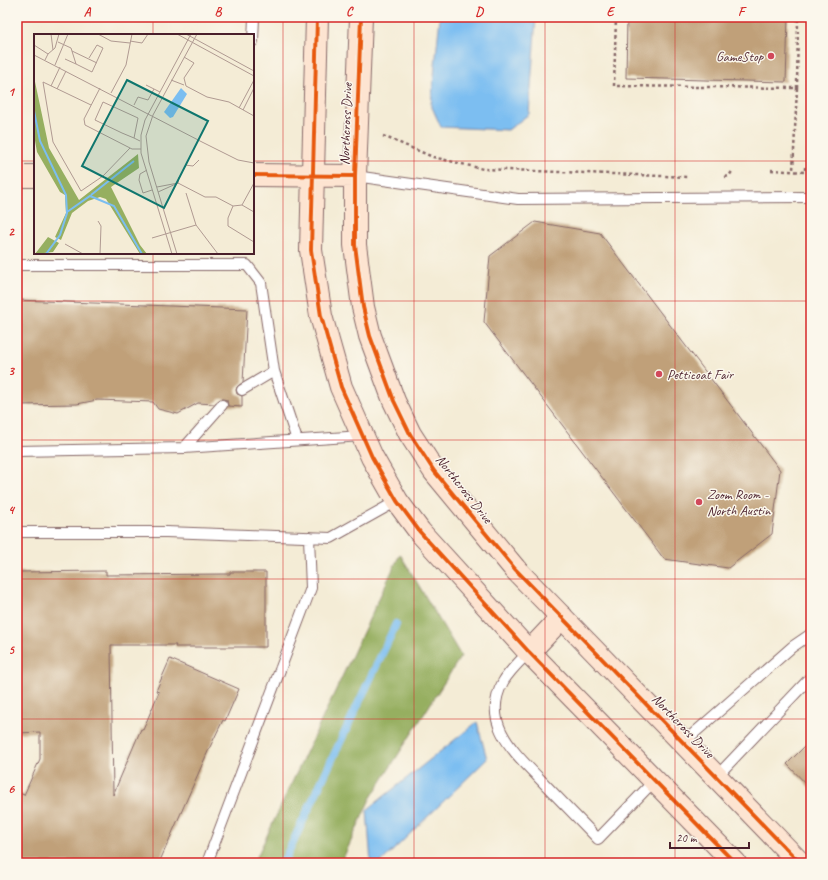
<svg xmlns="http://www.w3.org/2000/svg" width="828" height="880" font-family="Caveat,sans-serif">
<rect width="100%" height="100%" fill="#fbf7ec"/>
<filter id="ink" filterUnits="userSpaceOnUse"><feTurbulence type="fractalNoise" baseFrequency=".025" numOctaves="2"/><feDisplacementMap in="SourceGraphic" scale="8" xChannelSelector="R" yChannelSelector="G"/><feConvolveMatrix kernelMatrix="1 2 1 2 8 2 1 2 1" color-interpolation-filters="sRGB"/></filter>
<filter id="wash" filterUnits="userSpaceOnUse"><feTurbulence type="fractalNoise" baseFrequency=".012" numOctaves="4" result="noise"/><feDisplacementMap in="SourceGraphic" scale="16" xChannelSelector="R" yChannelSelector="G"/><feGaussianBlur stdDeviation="0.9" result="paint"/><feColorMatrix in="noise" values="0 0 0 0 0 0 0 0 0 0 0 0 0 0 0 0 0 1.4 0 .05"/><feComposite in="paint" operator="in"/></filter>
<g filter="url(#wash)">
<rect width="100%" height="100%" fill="#f4ecd6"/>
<path fill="#96af60" stroke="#706746" d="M400 554 461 656 370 799 341 863H254Z"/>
<path fill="#7bbef1" stroke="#626e8e" d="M440 17H536L529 114 508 130 441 127 431 105Z
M477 722 487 759 380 863H371L367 810Z"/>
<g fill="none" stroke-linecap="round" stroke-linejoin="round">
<path stroke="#7bbef1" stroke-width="8" d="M283 863 396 624"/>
</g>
<g id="blocks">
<path fill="#c0a079" d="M627 17H788L786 82 626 78Z
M535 222 600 233 780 470 772 534 728 568 664 559 484 322 490 256Z
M17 300 247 309 243 382 237 387 236 390 237 394 242 396V407L228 406 227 400 223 399H220L214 404 198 403 178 414 158 409 153 402 97 400 77 404 17 405Z
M106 571V575L230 574V572H266V647H175L176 645H111L113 795 141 729 143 730 159 692 156 691 170 659 239 689 225 721 223 720 209 749 159 863H17V792L24 795 40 759V732L17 733V572Z
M811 740V789L787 764Z"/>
</g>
</g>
<g filter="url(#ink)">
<use href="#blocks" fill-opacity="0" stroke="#866767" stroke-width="1"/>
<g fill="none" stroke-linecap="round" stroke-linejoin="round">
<g stroke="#866767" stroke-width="12">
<path id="lane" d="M253 41 254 17
M355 176 518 199 811 197
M17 265H247L261 283 274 371 297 440
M242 390 274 371
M184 448 222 405
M17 451 184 448 362 436
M17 532H166L331 538 397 501
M529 652C520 661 509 671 503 682 481 722 513 751 538 777 558 798 578 818 598 839L654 781
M684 742 792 647 811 634
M717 776 811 677
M207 863 311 588 309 537"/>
</g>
<g stroke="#866767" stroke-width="24">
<path id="secondary" d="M317 17 311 250 321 316 341 387 372 457 397 501 420 532 529 652 735 863
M361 17 355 176V245L363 307 370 336 394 401 410 434 434 471 515 569 800 863
M253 175 355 176
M17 176H35
M529 652 562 617"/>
</g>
<path stroke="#866767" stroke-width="2.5" stroke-dasharray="3 3" stroke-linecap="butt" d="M616 17 614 86 797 88 793 171
M797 88 798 17
M383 136 433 157 483 169 688 177
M771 170 805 172V166L810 167
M725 177 729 176 733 170"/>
<use href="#lane" stroke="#fff" stroke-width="10"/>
<use href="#secondary" stroke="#fde4d1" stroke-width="22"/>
<g stroke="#fbf7ec" stroke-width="6">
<path id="cycleway" d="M317 17 311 250 321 316 341 387 372 457 397 501 420 532 529 652 735 863
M361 17 355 176V245L363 307 370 336 394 401 410 434 434 471 515 569 800 863
M253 175 355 176"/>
</g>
<use href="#cycleway" stroke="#e8590c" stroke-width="4"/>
</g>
</g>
<path fill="none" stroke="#d62828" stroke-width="1" stroke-opacity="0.55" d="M153 17V35M283 17V863M414 17V863M545 17V863M675 17V863M17 161H35M253 161H811M153 253V863M17 301H811M17 440H811M17 579H811M17 719H811"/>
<g fill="#d1495b" stroke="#fbf7ec" stroke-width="1.5">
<circle cx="771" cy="56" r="4"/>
<circle cx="659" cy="374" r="4"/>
<circle cx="699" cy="502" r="4"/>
</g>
<g text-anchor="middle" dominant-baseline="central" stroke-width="3" stroke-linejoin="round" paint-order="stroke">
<g font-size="14" fill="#4a1f2b" stroke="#fbf7ec" text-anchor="start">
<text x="763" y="56" text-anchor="end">GameStop</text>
<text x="667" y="374">Petticoat Fair</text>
<text x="707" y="494">Zoom Room -<tspan x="707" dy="16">North Austin</tspan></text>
</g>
<g font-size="14" fill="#4a1f2b" stroke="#fbf7ec">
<text transform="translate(346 124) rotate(-88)">Northcross Drive</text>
<text transform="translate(464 489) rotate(52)">Northcross Drive</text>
<text transform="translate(683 726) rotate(46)">Northcross Drive</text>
</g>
</g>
<g transform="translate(34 34)">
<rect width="220" height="220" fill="#f4ecd6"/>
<path d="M0 43 15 114 45 166 104 120 105 134 77 153 106 211 113 220H106L72 165 66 163 54 167 38 179 27 206 21 203 32 179 31 161 26 158 3 118 0 101ZM14 203 25 209 19 218 1 220Z" fill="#96af60"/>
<path d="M147 54 153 60 139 83 136 84 130 78Z" fill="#7bbef1"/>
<path fill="none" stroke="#7bbef1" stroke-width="2" d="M0 77 6 107 32 161 33 179 26 201 12 220M57 161 100 127M33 178 56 162 80 172 108 220"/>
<path fill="none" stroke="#b09a92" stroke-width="1" d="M17 0 19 16M64 0 77 7 96 9M143 0 220 42M152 0 220 37M96 7 108 9 114 0M24 8 37 14 42 30 58 38 69 14 63 11 55 24M0 11 14 20M38 17 63 29M0 21 168 108 204 126 220 129M150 23 160 29 150 44 152 52 173 63 195 68 220 82M31 25 42 30M11 26 14 20 21 14 25 0M21 31 34 0M137 46 150 51M9 48 19 108 47 157 69 142 96 114M9 48 57 71M112 51 126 58M17 52 26 33M66 54 50 85 51 91 98 115H107M23 55 32 37M77 59 92 31 98 0M100 71 104 63 114 66 120 55M205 74 220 46M209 76 220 54M100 104 104 84 69 68 61 86 88 99 100 104 106 107M151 131 159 132 165 126M113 136 106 140 105 146 109 159 118 156M145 143 144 149 171 163H182L199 172M123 153 144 149 124 158M152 159 162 191 184 220M208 171 220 149M220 178 208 171 199 172 194 184V192L220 208M64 187 67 192 66 220M118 204 162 191M31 210 49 220M138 220 107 119V101L111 86 157 0M143 220 115 128 112 102 119 81 163 0"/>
<path fill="#0f766e" fill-opacity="0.15" stroke="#0f766e" stroke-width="2" d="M93 46 174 87 130 174 48 132Z"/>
<rect width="220" height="220" fill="none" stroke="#4a1f2b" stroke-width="2"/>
</g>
<rect width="828" height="880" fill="none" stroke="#fbf7ec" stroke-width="44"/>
<path d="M670 842v6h79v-6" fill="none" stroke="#4a1f2b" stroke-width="2"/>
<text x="676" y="842" font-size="12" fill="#4a1f2b" stroke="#fbf7ec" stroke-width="3" paint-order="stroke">20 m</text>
<rect x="22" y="22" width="784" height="836" fill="none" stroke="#d62828" stroke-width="1.5"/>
<g font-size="13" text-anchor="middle" font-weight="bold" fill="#d62828">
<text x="87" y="16">A</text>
<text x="218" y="16">B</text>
<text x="349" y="16">C</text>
<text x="479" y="16">D</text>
<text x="610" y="16">E</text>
<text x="741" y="16">F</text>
<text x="11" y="96">1</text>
<text x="11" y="236">2</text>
<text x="11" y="375">3</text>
<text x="11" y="514">4</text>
<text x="11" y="654">5</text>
<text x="11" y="793">6</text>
</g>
</svg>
